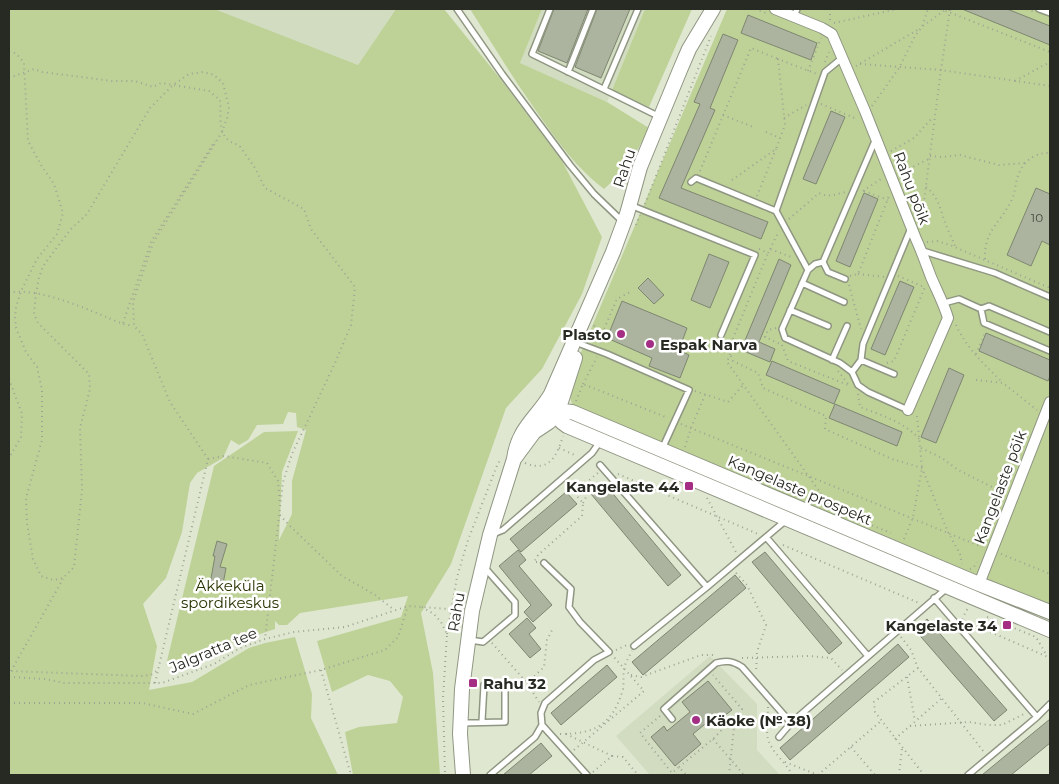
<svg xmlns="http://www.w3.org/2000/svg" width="1059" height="784" font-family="Montserrat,sans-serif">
<rect width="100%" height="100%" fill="#dfe7d1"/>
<path fill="#d2dcc0" d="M209 9H396L358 65Z
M542 9H645L607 102 520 63Z
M710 656 757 704V750L780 775H650L616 736Z"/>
<path fill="#bed297" d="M9 9H214L358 65 396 9H444L502 81 562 161 602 237 582 294 542 369 506 408 451 564 421 613 433 673 440 775H353L345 732 359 727 397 723 403 697 390 681 368 675 332 692 317 641 401 617 408 596 300 613 287 625H279L275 621V629L166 665 214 466 264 432 298 431 282 472 279 540 292 514V481L306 430 297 427 296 413 288 412 283 424 257 425 248 440 239 445 231 440 223 458 197 473 190 483 182 532 166 578 143 604 157 646 149 690 192 682 249 648 265 643 295 637 312 694 311 718 338 775H9Z
M470 9H542L520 63 607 102 649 128 629 166 604 189C572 164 553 135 530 102 509 72 490 40 470 9Z
M645 9H692L649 107 612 90Z
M727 9H1050V609L1022 601 572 404 568 389 576 364Z"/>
<path fill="#acb49f" stroke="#7e8671" d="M554 9H588L567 63 538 51Z
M597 9H630L601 78 575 67Z
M962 9H1007L1050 26V45Z
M748 15 817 43 811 60 741 33Z
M723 34 738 40 710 108 715 110 681 188 768 222 761 239 659 198 700 104 694 102Z
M831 111 845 117 816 184 803 179Z
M1036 188 1050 194V245L1042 241 1031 266 1007 255Z
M864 193 878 199 850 267 836 261Z
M709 254 729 262 710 308 691 300Z
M779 259 791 265 759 342 775 349 770 362 741 350Z
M648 278 664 295 654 304 638 288Z
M900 281 914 287 885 355 871 349Z
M622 301 687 328 679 350 689 355 680 378 649 366 652 358 607 338Z
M986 333 1050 360V376L1048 381 979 351Z
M772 361 840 390 834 404 766 375Z
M949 368 964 375 936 443 921 437Z
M835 404 902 432 897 446 829 418Z
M604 483 681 575 668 586 591 494Z
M566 492 577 504 521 552 510 539Z
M217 541 227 544 220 567 226 568 223 584 215 583V585L210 584 215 556H213Z
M518 550 526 560 519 566 552 605 533 622 524 612 531 605 499 566Z
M765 552 842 643 829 654 752 562Z
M735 575 746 588 643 675 632 662Z
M527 618 536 628 529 634 541 649 530 658 509 634Z
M927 619 1007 710 994 721 915 630Z
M898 644 909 657 790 760 780 748Z
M607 665 617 677 561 725 551 713Z
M708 681 732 710 719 720 715 716 693 734 701 744 675 766 651 737 664 726 667 731 690 712 682 702Z
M1050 719V743L1011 775H982Z
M541 743 552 756 529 775H503Z"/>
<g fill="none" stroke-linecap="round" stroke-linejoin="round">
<g stroke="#8f9682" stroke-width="8">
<path id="lane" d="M457 9 502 74 570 165 594 194 622 221
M550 9 532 54 660 117
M1039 9 1050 13
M794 17 797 9
M568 72 593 9
M604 89 638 9
M691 182 696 178 776 211 825 72 842 58
M630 205 755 255 721 335
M776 211 808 270 782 329 785 338 840 363 852 372
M923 251 995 273 1050 297
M823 262 828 272 845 279
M808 270 815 264 823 262 874 143 877 141
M802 283 844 302
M944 303 959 299 981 309 984 323 1050 351
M981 309 989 306 1050 332
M790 310 828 326
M575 342 607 354 689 390 662 449
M832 360 847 326
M861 360 894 374
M908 410 868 392 858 385 852 372 861 360 863 344 911 228
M600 465 707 587
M493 534 503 530 592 453 601 440
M766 537 868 656
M934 598 1037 717 968 775
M470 640 483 642 515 615V602L485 568
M634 646 707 587 785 521
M1037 717 1050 704
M672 719 664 709 716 663C726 660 733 661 742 667L791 723
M461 723 505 722V685H484L482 721
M542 725 587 775
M779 737 791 723 947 588
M490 775 535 737 542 725 541 713 545 703 594 660 609 652 580 622 569 607 571 589 544 563"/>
</g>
<g stroke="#8f9682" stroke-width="12">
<path id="street" d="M775 9 822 28 832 34 865 111 916 239C922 252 926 264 931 277 937 291 944 304 948 318L908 410
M979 584 1050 402"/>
</g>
<g stroke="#8f9682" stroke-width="16">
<path id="secondary" d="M551 394C549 407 555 418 567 426L1050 630
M536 415 553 410 572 412 979 584 1050 612
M514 459C518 428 537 418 551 394L613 252 627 214 640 167 680 70 689 49 713 9
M463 775 460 734 462 689 472 611 490 535 514 459 534 432 549 422 558 411 575 358"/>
</g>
<path stroke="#9ea493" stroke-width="2" stroke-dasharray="1 4" stroke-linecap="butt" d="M755 9 766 13
M830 9V21
M941 9 1050 52
M1027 9 1034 12
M834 23 897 9
M923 26 945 10V9
M9 52C16 51 20 58 24 63L28 141 41 165 54 184 63 213 57 234 37 259 21 291 16 307 15 318 16 328 26 352 37 367 42 390V440L26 498 27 523 33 559 41 576 53 580 63 578 74 567 82 490 80 428 90 389 89 374 38 323 34 314 36 293 39 278 43 266 70 230 87 214 150 108 173 85 189 74 203 72 214 75 223 83 229 107 227 118 222 132 153 243 133 302 134 326 142 334 170 402 208 459 158 670 151 675 141 676 9 671
M825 62 829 52
M860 64 941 70 1050 86
M856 66 919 29
M808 71 821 38
M9 78 34 69 42 72 112 81H135L153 87 161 83 209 91 220 100C222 118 215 139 239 145L255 168 265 188 304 209 311 229 355 287 351 325 335 363 292 454 283 482 265 639
M1015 81 1050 62
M821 104 857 119
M872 106 899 68 915 36 922 27 928 9
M723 115 753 127
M784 118 806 105
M766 132 780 138
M891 151 914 138 933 117
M930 156 942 157 960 155 999 165 1026 163
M700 171 751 48 778 59
M900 173 929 159
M732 180 776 149 785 125 778 59 817 74
M926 187C937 195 940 207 944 220 947 229 952 238 955 246
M863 191 881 179
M864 191 888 200
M757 196 776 149
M645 204 711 36
M789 219 819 193C828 198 837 194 846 192
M921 224 941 70 950 9
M636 225 640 215
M927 242 937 241 950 245 1050 288
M759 249 768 253 770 249 794 258
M770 249 779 231
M985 259C984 230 1000 224 1011 201 1015 194 1015 186 1017 179 1021 163 1034 152 1050 153
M858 274 885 277
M850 276 858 274 889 196
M898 276 924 287
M849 285 861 329
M9 293C39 286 93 312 123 324L133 326
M123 323 151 242 215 141
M956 325C967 349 985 365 1003 383
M776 328 768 330 765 337 780 344
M588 340 596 322
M725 342 733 361 758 373 763 388 826 416 825 429 892 459 922 468 948 532 960 554 962 564
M600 343 601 336 617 299 632 291
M782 345 788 361 848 385
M729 348 768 253
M730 354 727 362 832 509
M976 354 986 331
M887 363 894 361 925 287
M838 371 849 385
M9 379 22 414 21 437 9 458
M976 380 1003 383 1037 410
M583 384 597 357
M695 391 728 402 743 385
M858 394 860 407C881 415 905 422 920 440
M576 401 583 384 668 418
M681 424 982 547
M685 447 691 428 705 395
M559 448 577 456
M921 448 942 458 958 470 1004 493
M208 459 224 456 267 463 278 481 280 505
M525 463C550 473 557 455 563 436
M618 474 758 534
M663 493 670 480
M707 498 737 554
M583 503 587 495V482L599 472
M280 515 289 525 342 576 375 595 393 609
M849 516 891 533
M904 539 913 517 922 468 917 416
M783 545 919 603
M1001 554 1050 574
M537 562H534L538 555 582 516 583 503 567 485
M970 569 974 567 977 562
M736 573 747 585 766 625 757 652 756 673
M422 607 434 614 441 622 447 634 443 698 445 775
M987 617 1036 637 1047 656
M962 619 968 608
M963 620 1050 658
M447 634 457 577 468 540 498 463 502 459
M901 637 911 650 918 668 984 752
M492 643 527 683 539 702
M616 650 627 645
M742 658 809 656 831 658 842 670
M918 668 874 702 875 712 924 775
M321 670 351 775
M11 671 63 579
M631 675 641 677 701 655H715
M9 677 45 679 64 683H162L214 664 240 648 265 639 294 632 345 627 408 606 462 610
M907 677 915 721
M155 683 158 671
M527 683 544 667 547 640 552 630
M9 703H142L193 714 249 685 321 670 385 650 398 637 408 606
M768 707C768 717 766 730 768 739 772 753 786 762 792 775
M660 716 640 733 672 773 679 767 686 775
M910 726 969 722 988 725H1002L1024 714
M560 734C596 734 613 724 623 689 624 682 623 676 624 669 625 663 629 657 632 651
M566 734 612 756
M713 739 744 775
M895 739 942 698
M851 747 875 775
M574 750 644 691 613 656
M785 762 818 775
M679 767 713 739 742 709 713 675
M593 772 612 756 623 757 638 775
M729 775 735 718
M818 775 881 721
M899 775 902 748"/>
<use href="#lane" stroke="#fff" stroke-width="5"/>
<use href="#street" stroke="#fff" stroke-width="10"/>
<use href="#secondary" stroke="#fff" stroke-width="14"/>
</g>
<g fill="#a52e85" stroke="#fff" stroke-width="2">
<circle cx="621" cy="334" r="5"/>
<circle cx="650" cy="344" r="5"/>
<rect x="684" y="481" width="10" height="10" rx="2.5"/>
<rect x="1002" y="620" width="10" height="10" rx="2.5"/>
<rect x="468" y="678" width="10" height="10" rx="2.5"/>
<circle cx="696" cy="720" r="5"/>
</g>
<g text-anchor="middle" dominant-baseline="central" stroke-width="5" stroke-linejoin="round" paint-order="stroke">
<g font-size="12" fill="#484c41">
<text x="1037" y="217">10</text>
</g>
<g font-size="15" fill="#272a22" stroke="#fff">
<text transform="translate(624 168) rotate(-71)">Rahu</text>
<text transform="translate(912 188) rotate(69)">Rahu põik</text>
<text transform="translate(1000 487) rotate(-69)">Kangelaste põik</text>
<text transform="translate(800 490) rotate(23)">Kangelaste prospekt</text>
<text transform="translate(456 612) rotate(-80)">Rahu</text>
<text transform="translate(213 650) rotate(-23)">Jalgratta tee</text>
</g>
<g font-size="15" font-weight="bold" fill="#272a22" stroke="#fff" text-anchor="end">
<text x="611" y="334">Plasto</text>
<text x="660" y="344" text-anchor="start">Espak Narva</text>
<text x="679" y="486">Kangelaste 44</text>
<text x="997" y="625">Kangelaste 34</text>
<text x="483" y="683" text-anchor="start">Rahu 32</text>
<text x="706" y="720" text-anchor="start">Käoke (№ 38)</text>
</g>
<g font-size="15" fill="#273400" stroke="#fff">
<text x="230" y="585">Äkkeküla<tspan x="230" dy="17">spordikeskus</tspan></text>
</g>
</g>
<rect width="1059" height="784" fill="none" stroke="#272a22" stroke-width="20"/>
</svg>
